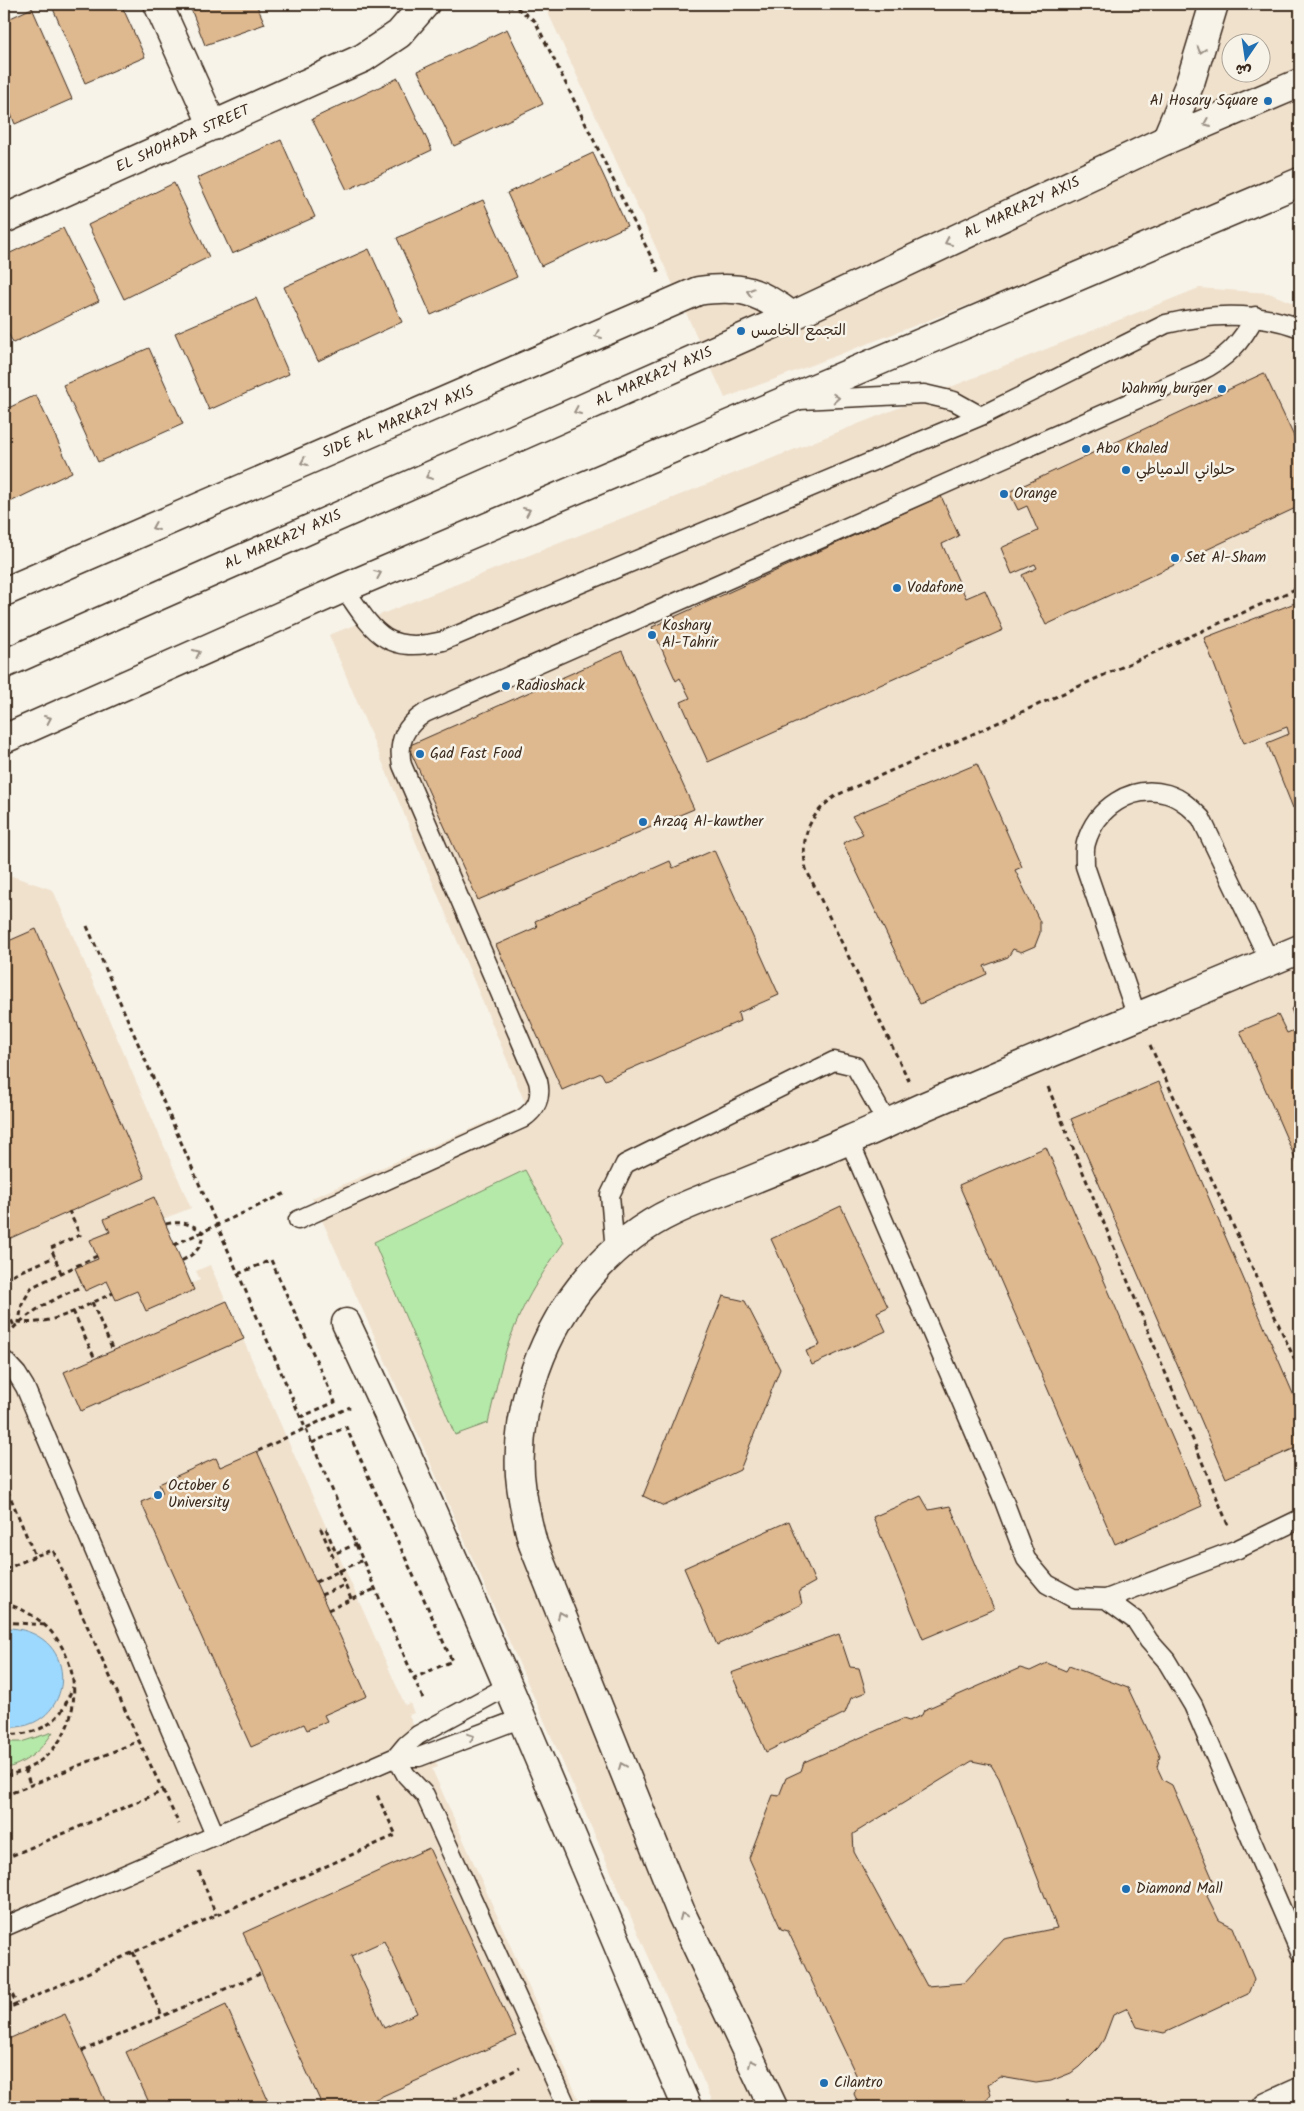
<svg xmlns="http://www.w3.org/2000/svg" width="1304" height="2111" font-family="Kalam,'Playpen Sans Arabic',sans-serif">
<rect width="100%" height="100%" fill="#f7f3e8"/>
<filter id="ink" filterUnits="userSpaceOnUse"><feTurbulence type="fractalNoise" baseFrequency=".02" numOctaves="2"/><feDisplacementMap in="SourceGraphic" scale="10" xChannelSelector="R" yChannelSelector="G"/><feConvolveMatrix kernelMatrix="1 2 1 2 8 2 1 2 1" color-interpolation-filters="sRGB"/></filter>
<g filter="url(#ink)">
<path fill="#f0e1cd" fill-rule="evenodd" d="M544 4H1300V179L725 398ZM1232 42H1262V72H1232Z
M1199 288 1269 293 1300 306V2085L1251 2107H715L373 1333 312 1198 526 1105 329 635Z
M12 876 53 890 191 1208 163 1219 181 1261 192 1283 200 1280 196 1271 210 1265 405 1705 410 1703 414 1713 409 1715 427 1758 433 1756 438 1767 432 1769 582 2107H4V879Z"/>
<path fill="#b5e9a9" stroke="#788a64" d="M525 1170 564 1242C545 1269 527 1296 515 1326 502 1356 496 1390 488 1423L455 1435 374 1242Z
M53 1732C41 1751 25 1764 4 1769V1742H21Z"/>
<path fill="#9dd8fe" stroke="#7692a4" d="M11 1628C86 1635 73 1734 4 1727V1629Z"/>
<path fill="#deb88f" stroke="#3b2a1e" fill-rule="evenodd" d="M51 4H121L145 57 85 83Z
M189 4H256L265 24 205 45Z
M32 8 72 99 15 124 4 97V21Z
M507 29 543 104 454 146 418 71Z
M398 78 432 150 347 190 312 119Z
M281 140 315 217 232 254 197 178Z
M593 153 627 226 541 266 507 193Z
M174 183 209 257 124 299 88 225Z
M483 200 517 277 431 315 397 238Z
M63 228 99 301 13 343 4 325V256Z
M369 249 402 322 318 361 284 287Z
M256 298 289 374 209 410 175 333Z
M149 348 183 424 98 462 63 385Z
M1264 373 1300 449V506L1046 625 1022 575 1037 568 1035 564 1012 574 1001 548 1038 531 1027 506 1018 510 1009 492Z
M36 395 72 472 4 505V410Z
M941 496 959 536 942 544 966 598 985 590 1003 630 708 762 681 702 690 698 680 678 676 681 652 627Z
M1300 601V805L1293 808 1267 743 1289 734 1287 727 1244 743 1204 638Z
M622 651 694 809 478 900 408 746Z
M977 764 1022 867 1015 870 1040 922V933L1035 946 1021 952 1013 949 1008 957 984 966 987 974 920 1004 843 843 863 834 852 816Z
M714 850 779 995 738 1013 740 1021 605 1080 601 1073 562 1090 496 945 537 927 535 921 670 861 673 868Z
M36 929 145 1178 4 1241V943Z
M1300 1005V1166L1299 1167 1240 1031 1278 1015 1287 1033 1299 1028 1291 1009Z
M1159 1082 1300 1410V1446L1226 1478 1071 1119Z
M1046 1147 1202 1506 1115 1544 959 1185Z
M154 1197 194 1290 146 1311 137 1291 116 1300 107 1281 85 1291 75 1268 98 1259 90 1240 110 1232 104 1219Z
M841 1206 888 1307 877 1312 886 1331 812 1365 806 1351 820 1345 771 1239Z
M723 1296 745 1301 780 1369 740 1470 664 1506 643 1496Z
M227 1301 244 1339 81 1411 64 1372Z
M257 1451 367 1696 324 1715 327 1721 307 1730 304 1724 251 1747 141 1502 163 1493 159 1484 216 1458 220 1467Z
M921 1496 929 1510 950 1506 994 1609 923 1639 873 1517Z
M789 1521 815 1582 799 1591 802 1604 717 1645 684 1568Z
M839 1634 850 1667 859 1668 866 1692 851 1698 845 1713 766 1752 731 1673Z
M1047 1663 1066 1671 1069 1666 1128 1688 1160 1756 1157 1767 1163 1780 1172 1785 1214 1882 1207 1896 1219 1920 1233 1927 1254 1979 1248 1994 1164 2033 1137 2027 1128 2008 1113 2015 1104 2039 1098 2048 1079 2067 1071 2073 1051 2081 1036 2083 1001 2077 988 2084 991 2094 980 2107H860L854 2094 859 2081 788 1931 781 1929 749 1858 773 1795 779 1796 786 1778 801 1771 804 1762 903 1719 909 1721 922 1715 924 1710 1020 1668 1030 1671ZM972 1761 991 1765 999 1778 1057 1928 1004 1939 964 1983 927 1986 854 1852 853 1834Z
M429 1848 516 2036 358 2107H323L243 1933ZM384 1941 417 2013 384 2028 351 1956Z
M226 2005 271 2107H151L126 2052Z
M65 2014 108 2107H4V2041Z"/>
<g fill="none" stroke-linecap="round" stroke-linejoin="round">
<g stroke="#3b2a1e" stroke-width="21">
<path id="service" d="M800 400 924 394 954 401 981 416
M344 588C374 632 385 655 443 641L981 416 1166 324C1211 313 1256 311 1300 328
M1137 1017 1085 866C1085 858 1084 850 1086 843 1096 808 1131 784 1167 794 1181 798 1191 808 1201 818L1270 962
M849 1140 1004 1501 1026 1559 1047 1584 1073 1598 1106 1599 1136 1621 1149 1641 1166 1660 1193 1705 1300 1952
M298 1220 522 1119C537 1109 542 1098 538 1081L402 765C397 741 405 726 425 713L1199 372C1226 359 1242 342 1255 316
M615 1251 610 1195 625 1164 834 1061 855 1066 887 1123
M4 1360 17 1374 25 1387 215 1835
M1106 1599 1238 1549 1300 1519
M396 1757 406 1775 425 1795 567 2107
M396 1757H419L522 1718
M4 1927 396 1757 406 1745 418 1735 508 1686"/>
</g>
<g stroke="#3b2a1e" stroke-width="31">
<path id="minor" d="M158 4 213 126
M4 219 363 58 399 34 425 4
M4 592 698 291C740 285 758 290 792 316
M346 1323C468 1581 574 1845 687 2107
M773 2107 682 1915 533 1544C527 1521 522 1499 520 1475 516 1404 543 1330 589 1277 612 1250 642 1226 674 1211 695 1201 717 1193 739 1185 775 1170 812 1156 849 1140 874 1130 898 1118 923 1107 1048 1053 1174 1002 1300 949
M1267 2107 1300 2092"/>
</g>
<g stroke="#3b2a1e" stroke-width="31">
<path id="tertiary" d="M1166 140 1190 83 1214 4"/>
</g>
<g stroke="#3b2a1e" stroke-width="31">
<path id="secondary" d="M4 664 792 316 1166 140 1300 83
M4 739 344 588 1300 182"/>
</g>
<path stroke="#3b2a1e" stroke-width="3" stroke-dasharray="5 4" stroke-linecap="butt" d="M499 4 517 8 535 21 660 275
M87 926 424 1701
M1150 1045 1300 1371
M909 1081 806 869C800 836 809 814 837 795L1300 587
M1048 1087 1228 1525
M166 1224C180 1221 190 1223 203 1232 202 1248 195 1254 181 1261
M174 1245 286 1193
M97 1256 32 1287 22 1304 19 1322C53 1326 82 1307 113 1293
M61 1273 51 1248 80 1235 69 1211
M238 1274 271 1260 335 1402 301 1417
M4 1278 55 1257
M92 1302 113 1351
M4 1304 14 1326
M73 1311 95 1359
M7 1335C28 1311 54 1299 83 1286
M312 1443 346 1427 452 1661 414 1678
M258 1451 350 1407
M4 1482 35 1556 4 1570
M316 1582 363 1560
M321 1595 345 1585
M351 1599 321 1529H326L336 1553 356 1544
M4 1603C98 1629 96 1759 4 1776
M328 1610 375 1589
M4 1622 45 1625
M4 1734C25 1736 48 1730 61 1712 66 1705 69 1695 73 1687
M25 1769 30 1784
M163 1791 179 1824
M4 1796 139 1741
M4 1859 163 1791 139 1741 53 1550 35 1556
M199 1871 216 1915
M133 1952 162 2016
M4 1979 17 2004
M4 2010 396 1835 376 1793
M82 2051 262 1973
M437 2107 520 2068"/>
<use href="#service" stroke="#f7f3e8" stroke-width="18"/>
<use href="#minor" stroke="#f7f3e8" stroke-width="28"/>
<use href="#tertiary" stroke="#f7f3e8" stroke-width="28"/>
<use href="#secondary" stroke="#f7f3e8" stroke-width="28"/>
</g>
<defs><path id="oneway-chevron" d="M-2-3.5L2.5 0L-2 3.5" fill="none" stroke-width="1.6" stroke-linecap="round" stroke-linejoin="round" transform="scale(1.25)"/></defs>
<g stroke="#998e83">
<use href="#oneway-chevron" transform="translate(1201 50) rotate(108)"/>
<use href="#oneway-chevron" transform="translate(1207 123) rotate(157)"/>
<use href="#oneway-chevron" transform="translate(948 242) rotate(155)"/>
<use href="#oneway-chevron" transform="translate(750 292) rotate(-163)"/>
<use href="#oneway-chevron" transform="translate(598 335) rotate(157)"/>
<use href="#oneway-chevron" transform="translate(836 398) rotate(-3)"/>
<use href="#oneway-chevron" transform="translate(577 411) rotate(156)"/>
<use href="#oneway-chevron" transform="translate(304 462) rotate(157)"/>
<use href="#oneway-chevron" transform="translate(429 476) rotate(156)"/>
<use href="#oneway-chevron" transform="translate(527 511) rotate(-23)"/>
<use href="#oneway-chevron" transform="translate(155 527) rotate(157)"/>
<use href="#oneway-chevron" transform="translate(378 574) rotate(-23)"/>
<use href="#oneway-chevron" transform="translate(197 653) rotate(-24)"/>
<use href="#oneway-chevron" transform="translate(48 719) rotate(-24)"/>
<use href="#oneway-chevron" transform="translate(561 1615) rotate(-112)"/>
<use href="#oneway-chevron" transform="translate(471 1737) rotate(-21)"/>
<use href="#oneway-chevron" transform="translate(622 1766) rotate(-112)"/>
<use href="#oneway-chevron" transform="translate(683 1916) rotate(-114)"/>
<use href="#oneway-chevron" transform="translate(752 2063) rotate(-115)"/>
</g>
</g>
<g fill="#1f6fb2" stroke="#f7f3e8" stroke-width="2">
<circle cx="1268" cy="101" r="5"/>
<circle cx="741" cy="331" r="5"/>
<circle cx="1222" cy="389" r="5"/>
<circle cx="1086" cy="449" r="5"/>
<circle cx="1126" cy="470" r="5"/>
<circle cx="1004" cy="494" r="5"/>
<circle cx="1175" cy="558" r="5"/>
<circle cx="897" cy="588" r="5"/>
<circle cx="652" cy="635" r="5"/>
<circle cx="506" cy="686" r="5"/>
<circle cx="420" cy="754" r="5"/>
<circle cx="643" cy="822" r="5"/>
<circle cx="158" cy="1495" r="5"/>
<circle cx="1126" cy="1889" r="5"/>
<circle cx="824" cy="2083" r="5"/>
</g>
<g text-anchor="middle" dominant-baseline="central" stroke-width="5" stroke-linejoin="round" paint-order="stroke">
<g font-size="15" fill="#3b2a1e" stroke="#f7f3e8" text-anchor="start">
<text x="1258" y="101" text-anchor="end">Al Hosary Square</text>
<text x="751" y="331">التجمع الخامس</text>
<text x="1212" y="389" text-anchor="end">Wahmy burger</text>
<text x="1096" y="449">Abo Khaled</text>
<text x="1136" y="470">حلواني الدمياطي</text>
<text x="1014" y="494">Orange</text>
<text x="1185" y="558">Set Al-Sham</text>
<text x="907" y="588">Vodafone</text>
<text x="662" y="626">Koshary<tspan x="662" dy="17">Al-Tahrir</tspan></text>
<text x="516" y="686">Radioshack</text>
<text x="430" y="754">Gad Fast Food</text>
<text x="653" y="822">Arzaq Al-kawther</text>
<text x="168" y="1486">October 6<tspan x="168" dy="17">University</tspan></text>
<text x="1136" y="1889">Diamond Mall</text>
<text x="834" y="2083">Cilantro</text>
</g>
<g font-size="15" fill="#3b2a1e" stroke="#f7f3e8">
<text transform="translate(183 139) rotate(-24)">EL SHOHADA STREET</text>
<text transform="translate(1022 208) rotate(-25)">AL MARKAZY AXIS</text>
<text transform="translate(654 377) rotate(-24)">AL MARKAZY AXIS</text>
<text transform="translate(398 422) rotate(-23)">SIDE AL MARKAZY AXIS</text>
<text transform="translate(283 540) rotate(-24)">AL MARKAZY AXIS</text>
</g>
</g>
<rect width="1304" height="2111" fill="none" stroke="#f7f3e8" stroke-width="20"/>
<rect x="10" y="10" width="1284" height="2091" fill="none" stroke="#3b2a1e" stroke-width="2" filter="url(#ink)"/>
<g transform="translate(1246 58) rotate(193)"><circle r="24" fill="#f7f3e8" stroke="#aca397"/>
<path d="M0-4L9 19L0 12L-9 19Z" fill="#1f6fb2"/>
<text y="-8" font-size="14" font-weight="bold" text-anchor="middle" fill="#3b2a1e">ش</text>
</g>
</svg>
